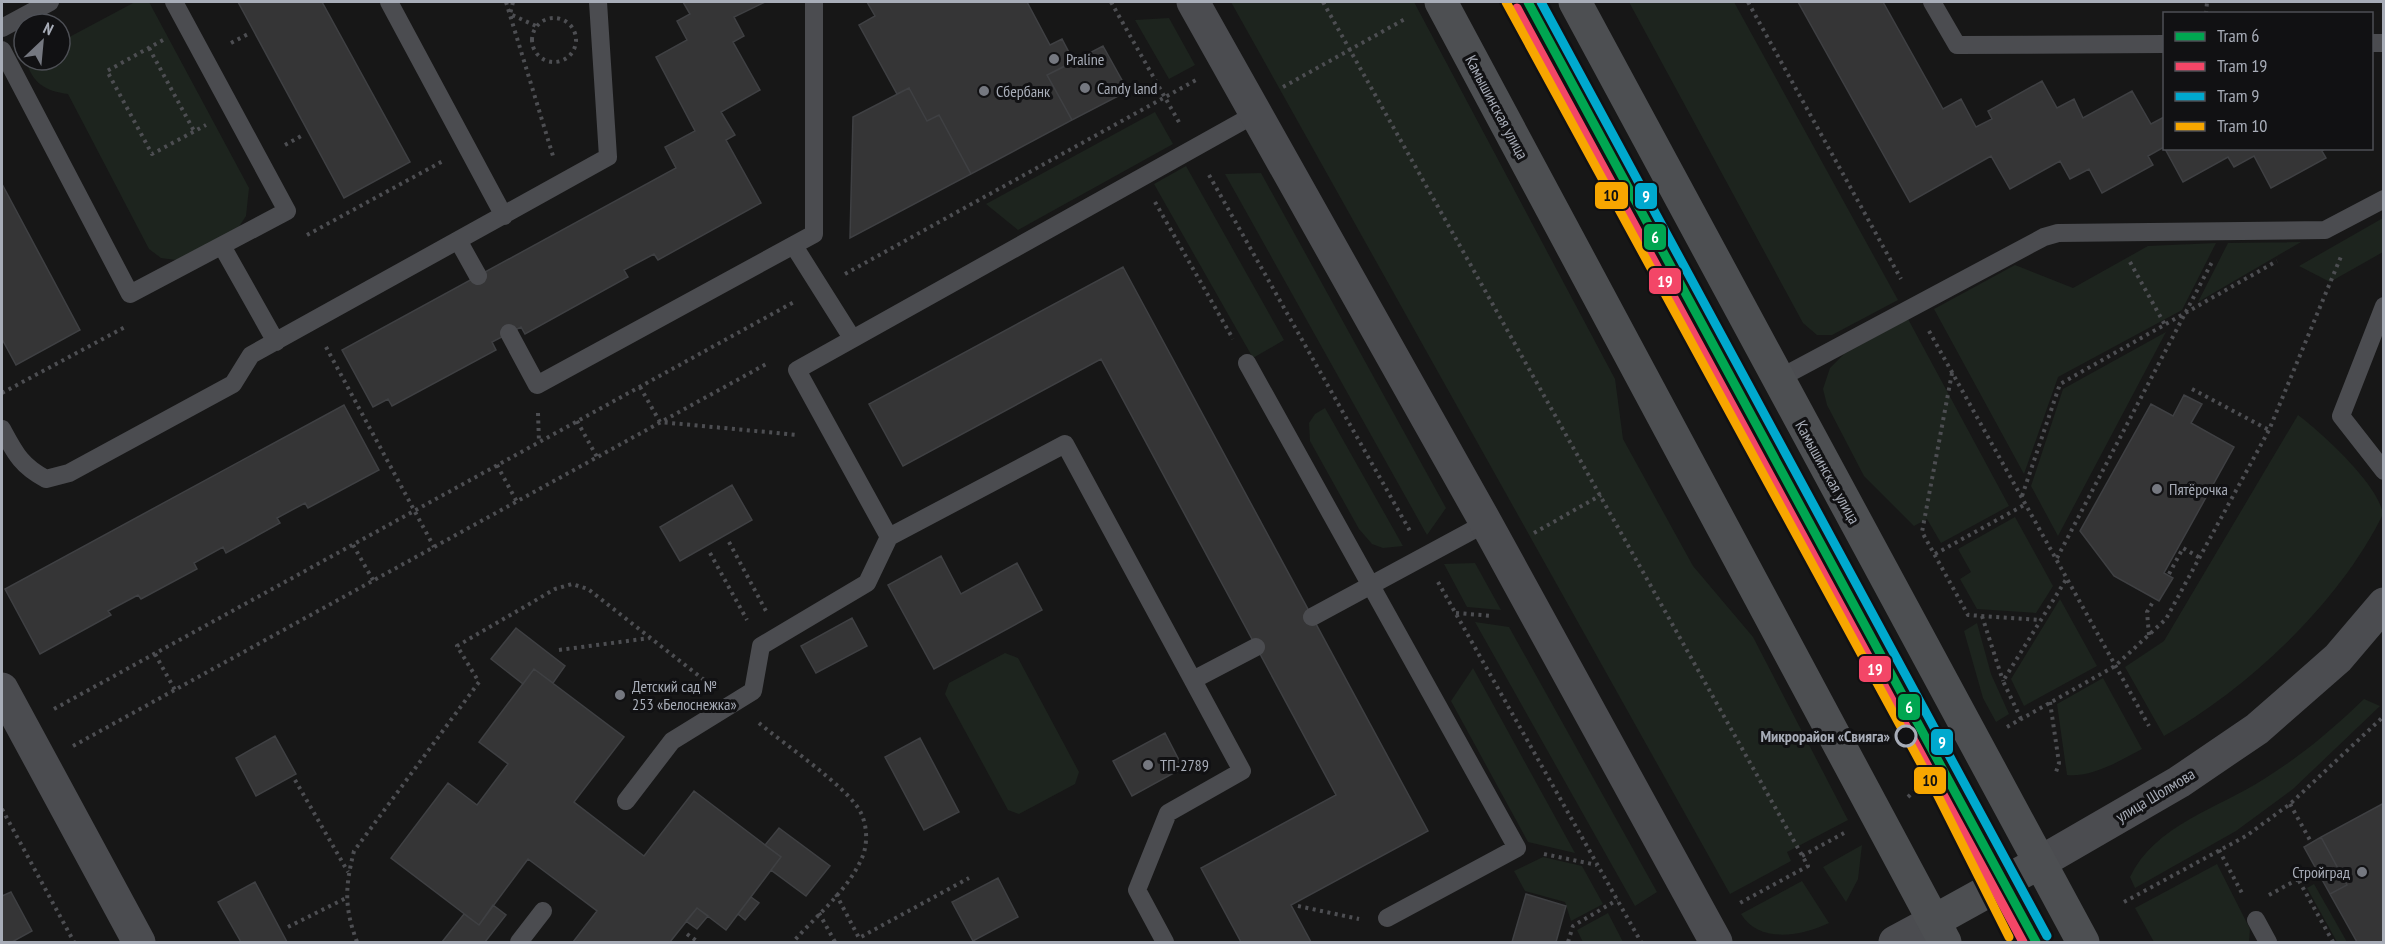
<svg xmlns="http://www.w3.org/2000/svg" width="2385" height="944" font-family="'PT Sans Narrow',sans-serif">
<rect width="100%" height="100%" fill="#171717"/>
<path fill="#1d241e" d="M135 2H149L249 188 246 216 238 228 176 260 161 258 149 249 68 94C45 91 32 83 26 60H60V42Z
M1231 2H1414L1615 379 1623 439 1693 566 1753 637 1848 820 1787 852 1791 861 1730 894Z
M1629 2H1734L1898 300 1832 335H1817L1803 323Z
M1169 18 1195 65 1169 79 1135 20Z
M1155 112 1173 144 1018 230 986 204Z
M1186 166 1284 340 1253 358 1154 184Z
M1261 173 1446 508 1427 535 1225 174Z
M2383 218V252L2330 282 2299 266Z
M2301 242 2198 302 2228 243Z
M2216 243 2182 310 2058 377 2024 474 1934 309 2015 265 2073 288 2148 246Z
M1908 319 2009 506 1941 543 1927 519 1914 526 1864 476 1827 405 1823 389 1830 368 1844 354Z
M2166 332 2058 536 2031 486 2063 389Z
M1325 408 1403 546 1383 548 1372 544 1359 529 1310 441 1309 423 1315 414Z
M2298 415C2322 433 2379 485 2383 514 2340 602 2249 688 2164 736L2125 667 2164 641Z
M2015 517 2053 586 2036 613 1977 609 1960 579 1971 572 1958 549Z
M1475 563 1501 610 1467 607 1444 564Z
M2060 599 2097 666 2024 706 2011 679Z
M1475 622 1509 627 1657 892 1635 906Z
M1977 623 1991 674 2009 714 1996 722 1983 698 1964 631Z
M1005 653 1018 658 1079 772 1075 784 1019 814 1008 810 945 694 949 683Z
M1473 668 1575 853 1528 842 1451 701Z
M2103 678 2142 749C2119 761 2094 777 2067 775L2057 704Z
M2364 699 2380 706 2293 789 2236 831 2135 888 2130 877C2155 825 2217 809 2264 779 2301 756 2333 729 2364 699Z
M1862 845 1858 879 1846 902 1823 867Z
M1543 857 1582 866 1603 904 1571 921 1565 902 1525 891 1514 871Z
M2217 864 2250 929 2249 942H2154L2135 908Z
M1802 881 1829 923C1802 936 1759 944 1741 914Z
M2314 884 2347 942H2337L2307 888Z
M1608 913 1623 942H1583L1577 930Z"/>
<path fill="#353536" stroke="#3f4043" stroke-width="1.5" d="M238 2H322L410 162 344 198Z
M683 2H765L734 17 744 36 733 42 760 90 721 112 735 135 726 140 761 203 658 260 654 254 624 270 628 277 525 334 521 327 492 342 496 350 392 406 388 399 373 407 342 350 676 168 665 147 695 131 656 57 687 40 677 21 690 14Z
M867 2H1027L1050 45 1062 39 1074 62 1047 75 1072 120 971 174 939 115 927 121 909 88 897 94 859 25 875 16Z
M1798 2H1883L1943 109 1961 99 1976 127 1992 119 1988 111 2042 81 2057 108 2074 99 2083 118 2132 91 2151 124 2164 117V148H2326L2322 151 2326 158 2271 188 2254 156 2234 167 2228 157 2183 182 2164 147 2148 156 2153 165 2102 193 2089 169 2070 179 2060 161 2010 189 1991 156 1910 202Z
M1103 46 1128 91 1072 120 1047 75Z
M909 88 927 121 939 115 971 174 850 238 853 117Z
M2 184 80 330 16 365 2 339Z
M1123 267 1428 831 1291 905 1311 942H1241L1201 868 1336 795 1101 359 903 466 869 404Z
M2184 395 2202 404 2191 423 2234 447 2164 573 2173 578 2159 601 2114 576 2080 531 2151 404 2173 416Z
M344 405 379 470 308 508 305 503 277 518 280 523 226 553 223 547 194 563 197 569 141 599 138 595 108 611 111 615 40 654 5 589Z
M732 485 752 520 680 561 660 527Z
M941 556 961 594 1017 563 1042 610 934 669 888 585Z
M852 618 867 646 816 673 801 646Z
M516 628 565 666 553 683 534 669 523 684 491 659Z
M534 669 624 737 574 802 644 856 694 791 781 857 726 930 697 908 670 942H573L597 911 528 859 479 925 391 858 448 783 477 805 508 764 479 742Z
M1165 733 1183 768 1132 796 1113 761Z
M275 736 296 774 256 796 236 758Z
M920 738 959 812 924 830 885 757Z
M2384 803V942H2357L2330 894 2347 885 2321 837Z
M779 828 830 866 806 896 771 870 781 857 765 845Z
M2321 837 2347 885 2330 894 2304 847Z
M998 878 1018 917 973 941 952 902Z
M255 882 287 942H241L218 902Z
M11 892 32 931 12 942H2V896Z
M1526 894 1566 906 1556 942H1512Z
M751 897 759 903 745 920 738 914Z
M493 905 506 915 485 942H442L464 914 479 925Z
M697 908 708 916 697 929 686 921Z"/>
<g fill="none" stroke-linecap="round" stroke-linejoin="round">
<path stroke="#4d4e52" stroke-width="4" stroke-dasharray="3 4.5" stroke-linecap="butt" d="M506 2 553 156
M513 2 510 14 536 26
M1111 2 1180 124
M1323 2 1808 866 1738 904
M1748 2 1901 279
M2206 14 2207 2
M532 40a22 22 0 1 1 44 0a22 22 0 1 1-44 0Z
M163 40 107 71 152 154 206 125
M231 43 250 33
M149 48 194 131
M1283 87 1405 19
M285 145 303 135
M1209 175 1410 531
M1155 202 1233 339
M307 235 443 161
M2130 262 2165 325
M845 274 1196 80
M1929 331 2149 726
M326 347 434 547
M1952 373 1922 532 1968 615 2040 620
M640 387 660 422 798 435
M2192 389 2269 430
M2 393 125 327
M538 413 539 442
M577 421 597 457
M497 465 517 502
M2022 496 2060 384 2277 261
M1534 533 1601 495
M729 542 766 611
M353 545 373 580
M710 553 747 620
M1935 554 2026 504
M2057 558 2212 262
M2169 574 2183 548 2200 558
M1438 582 1641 942
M1456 613 1493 616
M1982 616 2003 681
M2149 635 2147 612 2154 600
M559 650 650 638
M155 654 175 690
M2050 702 2059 763 2055 775
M54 709 794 302
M2021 719 2003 681 2067 578
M759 723C784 744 846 786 860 811 868 826 868 846 861 860 847 891 815 917 793 942
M2007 727 2115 666 2166 619 2269 430 2342 254
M73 746 768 363
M295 780 348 872
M1908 797 1943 763
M2290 804 2311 842
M2 809 74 942
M2219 850 2243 895
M1544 854 1597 865
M1802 856 1844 833
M2316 869 2298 879 2333 942
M836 894 859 938 969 878
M2269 895 2298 879
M2124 902 2246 836 2290 804 2384 716
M1298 906 1359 919
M819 913 835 942
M288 927 346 898
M687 934 698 942
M357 942C344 907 345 887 354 851L479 682 457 646 555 589 572 584 588 589 708 683
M1568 942 1573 926 1617 900"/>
<path stroke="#4b4c50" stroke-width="18" d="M389 2 504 216
M1932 2 1957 45 2164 44
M2 28 50 2
M2372 43H2384
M2 50 130 294 287 211 174 2
M459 242 478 276
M222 246 276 342
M794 246 852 338
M2384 306 2341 416 2384 471
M509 333 537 385 814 234V2
M1247 363 1517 848 1387 918
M1778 379 2044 237 2058 233 2325 230 2384 199
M2 429C15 453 21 466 46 479L69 473 233 384 251 355 608 157 598 2
M1312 617 1486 523
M1193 680 1256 647
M626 801 672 741 753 691 761 646 867 583 889 537
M2256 920 2268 942
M519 942 543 911
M1165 942 1137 890 1168 813 1242 771 1065 444 889 537 797 370 1257 113"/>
<path stroke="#4b4c50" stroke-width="33" d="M1193 2 1486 523 1716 942
M2 689 139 942"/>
<path stroke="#4b4c50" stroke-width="33" d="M2039 863 2179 782 2257 729 2338 658 2384 604
M1895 942 1934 921"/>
<path stroke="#4d4f52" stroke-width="33" d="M1441 2 1945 942
M1575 2 2083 942
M1934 921 2039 863"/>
<g stroke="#111113" stroke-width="14">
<path id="tram-1" d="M1528 2 2036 942"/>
</g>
<g stroke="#111113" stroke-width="14">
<path id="tram-2" d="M1517 8 2023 942"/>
</g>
<g stroke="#111113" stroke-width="14">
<path id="tram-3" d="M1541 2 2047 936"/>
</g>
<g stroke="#111113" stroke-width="14">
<path id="tram-4" d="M1506 2 1931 782 2009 937"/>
</g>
<use href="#tram-1" stroke="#00a651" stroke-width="9"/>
<use href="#tram-2" stroke="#f34667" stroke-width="9"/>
<use href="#tram-3" stroke="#00a9ce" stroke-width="9"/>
<use href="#tram-4" stroke="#f7a600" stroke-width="9"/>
</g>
<g fill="#757880" stroke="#111113" stroke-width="2">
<circle cx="1054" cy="59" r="6"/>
<circle cx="1085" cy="88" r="6"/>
<circle cx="984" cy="91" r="6"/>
<circle cx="2157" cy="489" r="6"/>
<circle cx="620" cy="695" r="6"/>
<circle cx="1148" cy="765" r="6"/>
<circle cx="2362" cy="872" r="6"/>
</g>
<circle fill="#111113" stroke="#a8adb8" stroke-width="3" cx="1906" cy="736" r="10"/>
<g text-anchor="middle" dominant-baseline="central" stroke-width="6" stroke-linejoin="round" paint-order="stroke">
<g font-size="16" fill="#a8adb8" stroke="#111113" text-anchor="start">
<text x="1066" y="59">Praline</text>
<text x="1097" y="88">Candy land</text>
<text x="996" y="91">Сбербанк</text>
<text x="2169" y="489">Пятёрочка</text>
<text x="632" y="686">Детский сад №<tspan x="632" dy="18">253 «Белоснежка»</tspan></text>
<text x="1160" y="765">ТП-2789</text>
<text x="2350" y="872" text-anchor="end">Стройград</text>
</g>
<g font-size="16" fill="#a8adb8" stroke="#111113">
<text transform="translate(1497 107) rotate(62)">Камышинская улица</text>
<text transform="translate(1828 472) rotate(61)">Камышинская улица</text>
<text transform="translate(2155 795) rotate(-31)">улица Шолмова</text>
</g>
<g font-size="16" font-weight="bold" fill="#a8adb8" stroke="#111113" text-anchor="end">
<text x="1890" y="736">Микрорайон «Свияга»</text>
</g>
</g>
<g stroke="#111113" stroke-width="2">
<rect x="1594" y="181" width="35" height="29" rx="6" fill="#f7a600"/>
<rect x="1634" y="182" width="24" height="28" rx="6" fill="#00a9ce"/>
<rect x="1643" y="223" width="24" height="28" rx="6" fill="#00a651"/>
<rect x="1648" y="267" width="34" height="28" rx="6" fill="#f34667"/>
<rect x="1858" y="655" width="34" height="28" rx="6" fill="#f34667"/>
<rect x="1897" y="693" width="24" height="28" rx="6" fill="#00a651"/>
<rect x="1930" y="728" width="24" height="28" rx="6" fill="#00a9ce"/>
<rect x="1913" y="766" width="34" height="29" rx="6" fill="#f7a600"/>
</g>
<g font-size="16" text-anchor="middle" font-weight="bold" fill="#fff">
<text x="1646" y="202">9</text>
<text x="1655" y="243">6</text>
<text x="1665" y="287">19</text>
<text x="1875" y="675">19</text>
<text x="1909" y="713">6</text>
<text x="1942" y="748">9</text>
</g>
<g font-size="16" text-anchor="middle" font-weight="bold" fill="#111">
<text x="1611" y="201">10</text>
<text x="1930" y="786">10</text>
</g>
<rect width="2385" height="944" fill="none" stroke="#a8adb8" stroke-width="6"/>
<rect x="2163" y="12" width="210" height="138" fill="#111113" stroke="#4d4f55" stroke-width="1.5"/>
<rect x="2175" y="32" width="30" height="9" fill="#00a651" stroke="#4d4f55" stroke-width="1.5"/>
<text x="2217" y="42" font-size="18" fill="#a8adb8">Tram 6</text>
<rect x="2175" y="62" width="30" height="9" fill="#f34667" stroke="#4d4f55" stroke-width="1.5"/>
<text x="2217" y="72" font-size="18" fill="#a8adb8">Tram 19</text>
<rect x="2175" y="92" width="30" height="9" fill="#00a9ce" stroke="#4d4f55" stroke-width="1.5"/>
<text x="2217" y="102" font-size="18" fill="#a8adb8">Tram 9</text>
<rect x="2175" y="122" width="30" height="9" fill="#f7a600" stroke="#4d4f55" stroke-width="1.5"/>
<text x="2217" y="132" font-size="18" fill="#a8adb8">Tram 10</text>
<g transform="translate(42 42) rotate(26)"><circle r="28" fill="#111113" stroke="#4d4f55" stroke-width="1.5"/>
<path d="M0-4.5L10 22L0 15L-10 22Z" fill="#757880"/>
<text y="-9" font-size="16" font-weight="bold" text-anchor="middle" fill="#a8adb8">N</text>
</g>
</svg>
